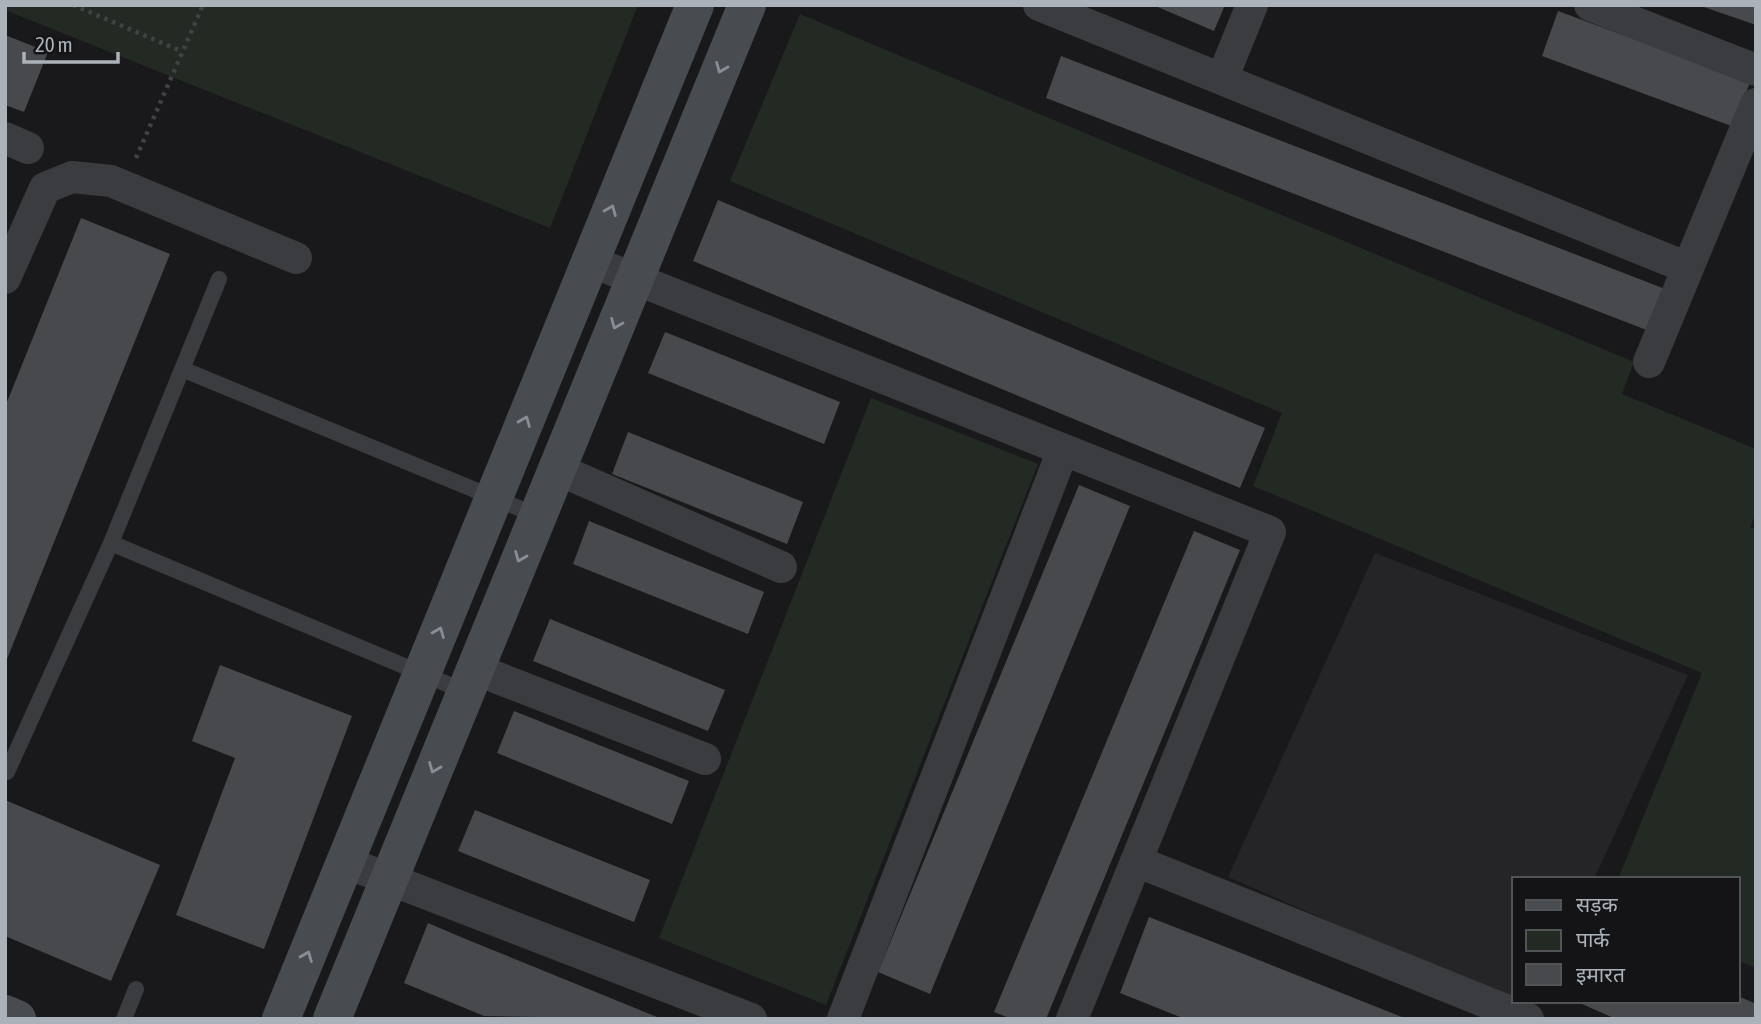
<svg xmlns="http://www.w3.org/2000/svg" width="1761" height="1024" font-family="'Asap Condensed','Noto Sans Devanagari',sans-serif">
<rect width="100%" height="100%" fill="#19191b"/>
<path fill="#252528" d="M1375 553 1688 675 1594 879H1514V1001H1538L1534 1011 1228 877Z"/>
<path fill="#232a23" d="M5 5H638L550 228 5 10Z
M800 14 1634 362 1622 394 1756 449V513L1750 527 1756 530V968L1738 961V879H1618L1702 673 1253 486 1282 413 730 181Z
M871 398 1038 464 826 1005 659 938Z"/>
<path fill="#48494d" d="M1153 5H1225L1214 31Z
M1701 5H1756V25L1701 6Z
M1558 11 1750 82 1734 127 1542 56Z
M5 35 48 52 24 112 5 105Z
M1061 56 1673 292 1657 334 1046 98Z
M718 200 1265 428 1240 488 693 261Z
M81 218 170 254 5 664V407Z
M665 332 840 402 824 444 648 373Z
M628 432 803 502 787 544 612 474Z
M1079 485 1130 506 930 994 878 972Z
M589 521 764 592 748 634 573 564Z
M1194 531 1240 550 1046 1019H1012L994 1012Z
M550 619 725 690 708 731 533 661Z
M220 665 352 716 264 949 176 915 235 758 192 741Z
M514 711 689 781 672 824 497 753Z
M5 800 160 865 111 981 5 936Z
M475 810 650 880 634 922 458 851Z
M1149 917 1231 949 1407 1019H1185L1120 993Z
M428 923 468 940 662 1019 484 1016 404 983Z
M1738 996 1756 1004V1019H1616L1575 1001H1738Z"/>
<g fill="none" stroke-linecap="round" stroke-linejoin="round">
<path stroke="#404346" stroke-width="4.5" stroke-dasharray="3.5 5" stroke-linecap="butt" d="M73 5 181 51
M136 158 203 5"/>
<path stroke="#3a3c3f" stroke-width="16" d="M182 369 538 516
M111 543 466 692
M7 772 111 543 219 279
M124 1019 136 989"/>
<path stroke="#3a3c3f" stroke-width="32" d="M1039 5 1688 268
M1590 5 1756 70
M1222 79 1252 5
M5 138 28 148
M590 261 1270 532 1072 1019
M5 278 45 188 72 177 111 181 296 258
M1649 362 1756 104
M557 469 781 567
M475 669 705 759
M1136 861 1528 1019
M345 862 751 1019
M843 1019 1063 450"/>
<path stroke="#484b4f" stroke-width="38" d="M5 1014 17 1019
M281 1019 695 5
M332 1019 747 5"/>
</g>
<defs><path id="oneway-chevron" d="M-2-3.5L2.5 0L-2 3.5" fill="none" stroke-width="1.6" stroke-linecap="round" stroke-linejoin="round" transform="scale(1.75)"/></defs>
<g stroke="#898e94">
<use href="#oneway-chevron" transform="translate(721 68) rotate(112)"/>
<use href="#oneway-chevron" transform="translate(611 210) rotate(-68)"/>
<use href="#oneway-chevron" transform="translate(616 324) rotate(112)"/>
<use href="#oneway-chevron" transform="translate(525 421) rotate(-68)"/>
<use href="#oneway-chevron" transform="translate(520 557) rotate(112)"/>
<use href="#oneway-chevron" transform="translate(439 632) rotate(-68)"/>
<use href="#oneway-chevron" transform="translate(434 768) rotate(112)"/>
<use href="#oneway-chevron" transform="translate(307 956) rotate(-68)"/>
</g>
<rect width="1761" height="1024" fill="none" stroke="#acb2b9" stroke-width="14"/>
<rect x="1512" y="877" width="228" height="126" fill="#141416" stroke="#515357" stroke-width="2"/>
<rect x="1526" y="900" width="35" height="10" fill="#484b4f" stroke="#515357" stroke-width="2"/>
<text x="1576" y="912" font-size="21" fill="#acb2b9">सड़क</text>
<rect x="1526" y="930" width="35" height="21" fill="#232a23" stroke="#515357" stroke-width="2"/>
<text x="1576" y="947" font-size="21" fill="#acb2b9">पार्क</text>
<rect x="1526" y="964" width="35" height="21" fill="#48494d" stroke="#515357" stroke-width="2"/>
<text x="1576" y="982" font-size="21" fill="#acb2b9">इमारत</text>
<path d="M24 52v10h94v-10" fill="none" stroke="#acb2b9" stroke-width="3.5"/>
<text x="35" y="52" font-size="21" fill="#acb2b9" stroke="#141416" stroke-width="5" paint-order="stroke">20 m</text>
</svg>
